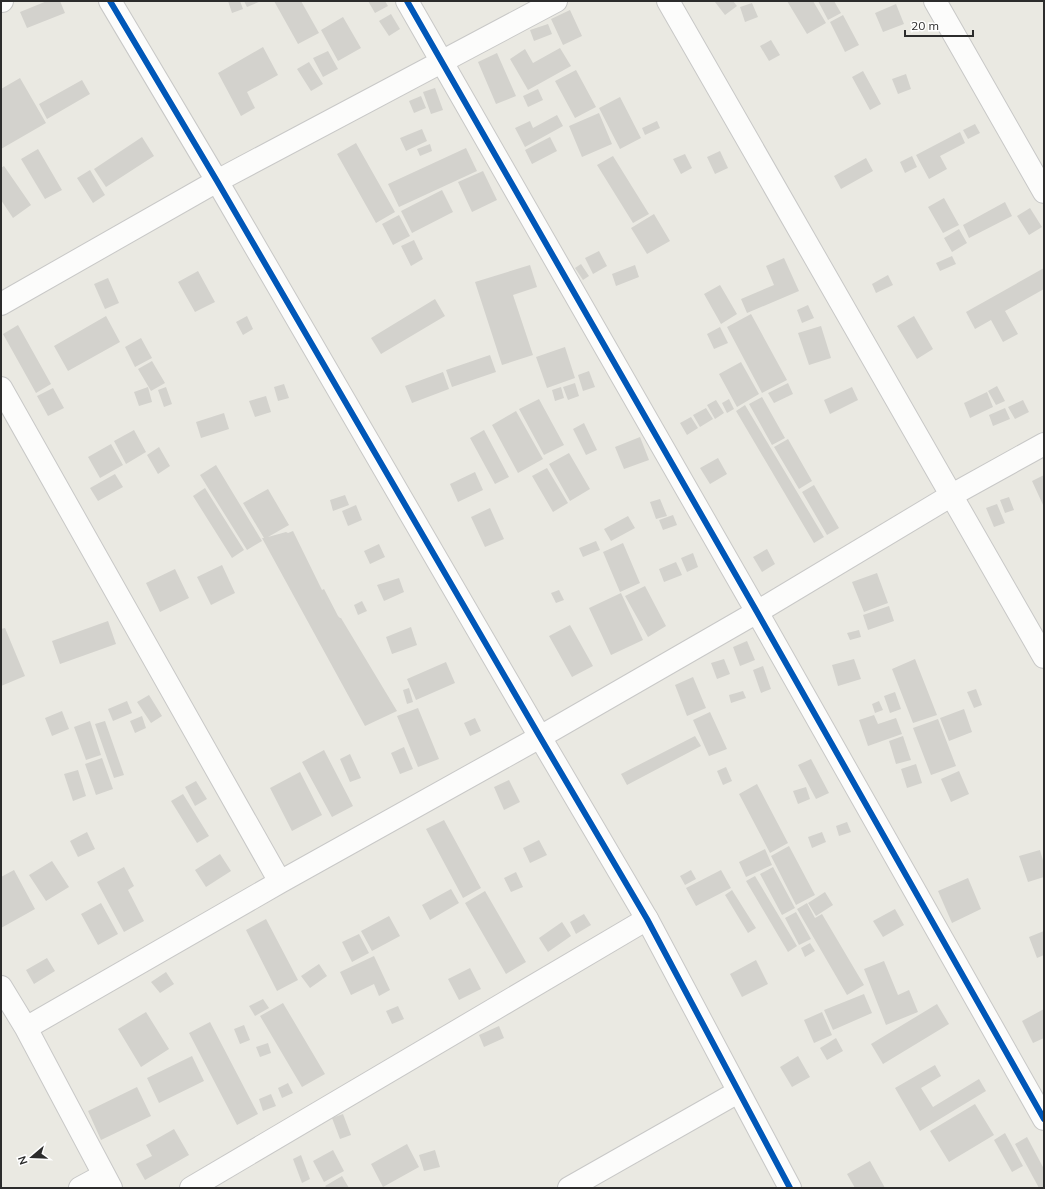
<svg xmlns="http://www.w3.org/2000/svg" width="1045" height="1189" font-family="Mulish,sans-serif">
<rect width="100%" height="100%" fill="#eae9e2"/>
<path fill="#d3d2cd" d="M47 1H60L65 13 27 28 20 12Z
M228 1H240L243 9 232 13Z
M244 1H261L247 7Z
M274 1H301L319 33 298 44Z
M368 1H385L388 6 375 13Z
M717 1H733L737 6 725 15 715 2Z
M787 1H813L826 23 807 34Z
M818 1H834L841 13 828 20Z
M752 3 758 17 745 22 740 7Z
M896 4 904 24 883 32 875 13Z
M570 10 582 36 563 45 551 19Z
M391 14 400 29 389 36 379 21Z
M843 15 859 45 845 52 830 22Z
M343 17 361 48 338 61 321 30Z
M548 24 552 34 534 41 530 30Z
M771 40 780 55 769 61 760 46Z
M263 47 278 75 247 92 255 108 241 116 218 73Z
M560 48 571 66 528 90 510 59 525 49 533 63Z
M328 51 338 69 323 77 313 58Z
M497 53 516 96 496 104 478 62Z
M309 62 323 84 311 91 297 69Z
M576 70 596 107 575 118 555 81Z
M863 71 881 104 870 110 852 77Z
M906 74 911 89 898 94 892 79Z
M20 78 46 123 1 149V89Z
M82 80 90 94 47 119 39 104Z
M435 88 443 110 431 114 423 92Z
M538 89 543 100 528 107 523 96Z
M421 96 426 108 414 113 409 101Z
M620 97 641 138 620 149 599 108Z
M599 113 612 144 582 157 569 126Z
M557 115 563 126 525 147 515 128 530 121 533 128Z
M657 121 660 128 645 135 642 128Z
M975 124 980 133 968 139 963 130Z
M422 129 427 141 406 151 400 138Z
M960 132 965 143 940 156 947 169 929 179 916 155Z
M142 137 154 156 106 187 94 169Z
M550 137 557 151 532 164 525 150Z
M356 143 395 212 376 223 337 154Z
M430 144 432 151 420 156 417 149Z
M466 148 477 171 399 207 388 184Z
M38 149 62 190 45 199 21 159Z
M720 151 728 168 715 174 707 157Z
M685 154 692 168 681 174 673 159Z
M613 156 649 214 633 223 597 165Z
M912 156 917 167 905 173 900 162Z
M866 158 873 171 841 189 834 176Z
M4 166 31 205 13 218 1 200V168Z
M90 170 105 195 93 203 77 178Z
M483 171 497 200 472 212 458 182Z
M442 190 453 212 412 233 401 211Z
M944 198 959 225 943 233 928 207Z
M1005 202 1012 216 969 238 963 225Z
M1030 208 1042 227 1029 235 1017 216Z
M654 214 670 241 647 254 631 228Z
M399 215 410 236 393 245 382 224Z
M959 229 967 243 952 252 944 238Z
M414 240 423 259 411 266 401 246Z
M599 251 607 266 593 274 585 258Z
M952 256 956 264 940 271 936 263Z
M784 258 799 291 747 313 741 299 774 285 766 266Z
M581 264 589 276 583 280 575 268Z
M530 265 537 287 513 295 533 355 502 365 475 282Z
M635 265 639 277 616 286 612 274Z
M1044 268V289L1005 311 1018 334 1003 342 991 320 975 329 966 312Z
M198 271 215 302 195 312 178 282Z
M888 275 893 285 876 293 872 284Z
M108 278 119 303 105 309 94 284Z
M720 285 737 314 721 324 704 294Z
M435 299 445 316 381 354 371 338Z
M808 305 814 318 802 323 797 310Z
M751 314 787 380 762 393 727 327Z
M106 316 120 342 68 371 54 346Z
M247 316 253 329 243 335 236 322Z
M914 316 933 349 917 359 897 326Z
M18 325 51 384 36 393 3 334Z
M821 326 831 358 809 365 798 333Z
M720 327 728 343 714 349 707 334Z
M141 338 152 358 135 367 125 347Z
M565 347 575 378 547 388 536 357Z
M490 355 496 372 452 387 446 370Z
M152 361 165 383 151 391 138 369Z
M741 362 759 394 737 407 719 374Z
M589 371 595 387 583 391 578 375Z
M443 372 449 389 412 403 405 386Z
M575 383 579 396 568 400 563 387Z
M788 383 793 394 774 403 768 393Z
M284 384 289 398 278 401 274 387Z
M997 386 1005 401 996 405 988 391Z
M148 387 152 402 139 406 134 392Z
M166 387 172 404 164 407 158 390Z
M561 387 564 398 555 401 552 390Z
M852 387 858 400 830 414 824 400Z
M53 388 64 408 48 416 37 396Z
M987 392 993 407 970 418 964 403Z
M266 396 271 412 255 417 249 401Z
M762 397 785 438 772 445 749 404Z
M539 399 564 445 544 455 519 409Z
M729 399 734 409 727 413 722 403Z
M716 400 724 413 715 419 707 405Z
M1023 400 1029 412 1015 419 1008 407Z
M745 405 824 537 814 543 736 411Z
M706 408 713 419 700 427 693 415Z
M1005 408 1010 419 993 426 989 415Z
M516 411 543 459 518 473 492 425Z
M224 413 229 429 201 438 196 422Z
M691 417 698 428 687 435 680 423Z
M584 423 597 450 586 455 573 429Z
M134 430 146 452 126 464 114 441Z
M484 430 509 477 495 484 470 438Z
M640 437 649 460 624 469 615 447Z
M788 439 812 481 799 489 774 447Z
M111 444 123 465 100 478 88 457Z
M159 447 170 466 158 474 147 455Z
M569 453 590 489 570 501 549 464Z
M718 458 727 474 710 484 700 468Z
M216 465 262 541 247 550 200 475Z
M547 468 568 503 553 512 532 476Z
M475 472 483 490 458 502 450 484Z
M115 474 123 487 98 501 90 488Z
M1044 475V507L1032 481Z
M814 485 839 528 827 535 802 492Z
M205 488 244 550 232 558 193 496Z
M268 489 289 525 268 537 286 532 288 533 293 531 320 586 322 590 324 589 338 616 340 618H341L397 711 365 726 262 538H264L243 503Z
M345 495 349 505 333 511 330 500Z
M1009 497 1014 510 1005 513 1000 500Z
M660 499 667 516 656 519 650 502Z
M997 504 1005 523 994 527 986 508Z
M356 505 362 520 348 526 342 511Z
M490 508 504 539 485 547 471 517Z
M673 515 677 525 663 530 659 520Z
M628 516 635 528 611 541 604 529Z
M596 541 600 550 583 557 579 548Z
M623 543 640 583 620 592 603 552Z
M379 544 385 557 370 564 364 551Z
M767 549 775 564 762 572 753 557Z
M693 553 698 567 687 572 681 558Z
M676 562 682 575 664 582 659 569Z
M222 565 235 593 211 605 197 577Z
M175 569 189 598 160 612 146 583Z
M877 573 888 603 864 612 852 582Z
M399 578 404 592 384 601 377 585Z
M645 586 666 626 648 637 625 596Z
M559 590 564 600 556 603 551 593Z
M621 593 643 640 611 655 589 608Z
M362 601 367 611 358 615 354 605Z
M889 606 894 621 868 630 863 615Z
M108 621 116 644 60 664 52 641Z
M570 625 593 666 572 677 549 636Z
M411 627 417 645 392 654 386 637Z
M5 628 25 676 1 686V629Z
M859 630 861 637 850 640 847 633Z
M747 641 755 660 740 666 733 647Z
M724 659 730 674 717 679 711 663Z
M854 659 861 679 838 686 832 665Z
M915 659 937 715 913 723 892 669Z
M446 662 455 683 416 700 407 679Z
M763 666 771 689 761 693 753 670Z
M693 677 706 708 687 716 675 685Z
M409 688 413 702 407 704 403 690Z
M976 689 982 705 974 708 967 692Z
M743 691 746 698 731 703 729 695Z
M895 692 901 709 890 713 884 696Z
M149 695 162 716 151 723 137 702Z
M127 701 132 713 113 721 108 709Z
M879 701 883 710 875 713 872 704Z
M418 708 439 759 418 767 397 716Z
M964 709 972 732 949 741 940 718Z
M62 711 69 729 52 736 45 718Z
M710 712 727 749 709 756 693 720Z
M874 715 878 724 896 718 902 734 868 746 859 720Z
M142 716 146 728 135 733 130 721Z
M475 718 481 731 470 736 464 723Z
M938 719 956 766 931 775 913 728Z
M90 721 101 755 86 760 74 727Z
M105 721 124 775 114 778 95 724Z
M695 736 701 746 627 785 621 774Z
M903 736 911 760 896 764 889 741Z
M404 747 413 769 400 774 391 753Z
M324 750 353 806 332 817 302 762Z
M350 754 361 778 350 782 340 759Z
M102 758 113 789 96 795 85 764Z
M811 759 829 793 816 799 798 765Z
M916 764 922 783 907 788 901 769Z
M726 767 732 781 723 785 717 771Z
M78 770 86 796 73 801 64 774Z
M959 771 969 794 951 802 941 779Z
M300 772 322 815 292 831 270 788Z
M509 780 520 802 504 810 494 787Z
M196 781 207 799 195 806 185 787Z
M757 784 788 843 770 853 739 794Z
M806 787 810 799 798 804 793 791Z
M183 794 209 836 197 843 171 801Z
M444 820 481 888 463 898 426 829Z
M847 822 851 832 839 836 836 826Z
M87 832 95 849 78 857 70 841Z
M822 832 826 842 812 848 808 837Z
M539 840 547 855 530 863 523 848Z
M789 846 815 895 796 905 771 856Z
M765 849 772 865 746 877 739 862Z
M1040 850 1044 864V877L1028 882 1019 856Z
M220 854 231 871 206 887 195 870Z
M52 861 69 887 46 901 29 875Z
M124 867 134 886 128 890 144 921 124 932 97 882Z
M773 867 795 908 782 915 760 874Z
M14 870 35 909 1 928V877Z
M691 870 696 879 685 885 680 876Z
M721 870 731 888 696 906 686 888Z
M516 872 523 887 511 892 504 878Z
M755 876 797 946 788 952 746 881Z
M968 878 981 909 952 923 938 891Z
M451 889 459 903 430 920 422 905Z
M732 890 756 928 748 933 725 895Z
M485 891 526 962 506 974 465 903Z
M825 892 833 905 816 916 808 903Z
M101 903 118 934 98 945 81 914Z
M807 903 815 918 822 914 864 985 847 995 797 909Z
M895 909 904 925 883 937 873 921Z
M796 912 811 939 799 945 785 918Z
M584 914 591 925 576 934 570 922Z
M389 916 400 936 372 951 361 931Z
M266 919 298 980 277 991 246 930Z
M562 922 571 936 548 952 539 938Z
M1044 931V955L1037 958 1029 937Z
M359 934 369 953 352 962 342 942Z
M810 943 815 951 805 957 801 948Z
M374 956 390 990 379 996 374 984 351 995 340 972Z
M47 958 55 971 34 984 26 970Z
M756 960 768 984 742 997 730 974Z
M884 961 898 995 909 990 918 1012 886 1025 864 969Z
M319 964 327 976 310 988 301 976Z
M470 968 481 989 459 1000 448 979Z
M166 972 174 984 160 993 151 982Z
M864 994 872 1013 833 1030 824 1010Z
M263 999 269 1008 255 1016 249 1006Z
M283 1003 325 1074 302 1087 260 1016Z
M937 1004 949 1024 883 1064 871 1044Z
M398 1006 404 1019 392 1024 386 1011Z
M1044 1009V1038L1033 1043 1022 1021Z
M146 1012 169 1049 141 1067 118 1029Z
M822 1012 832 1035 814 1043 804 1020Z
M210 1022 258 1114 237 1125 189 1033Z
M244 1025 250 1040 240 1044 234 1029Z
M499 1026 504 1038 484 1047 479 1035Z
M836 1038 843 1051 827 1060 820 1048Z
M268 1043 271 1053 260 1057 256 1047Z
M192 1056 204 1081 159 1103 147 1078Z
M798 1056 810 1077 792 1087 780 1067Z
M935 1065 941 1076 921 1088 933 1107 979 1079 986 1091 920 1131 895 1088Z
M288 1083 293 1093 282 1098 278 1088Z
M137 1087 151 1116 101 1140 88 1111Z
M271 1094 276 1106 263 1111 259 1099Z
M975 1104 994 1135 949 1162 930 1131Z
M343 1114 351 1135 340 1139 332 1118Z
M174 1129 189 1155 145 1180 136 1164 152 1156 146 1145Z
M1005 1133 1023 1166 1012 1172 994 1140Z
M1027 1137 1044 1169V1187L1042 1188H1039L1015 1144Z
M407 1144 419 1167 383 1187 371 1164Z
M333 1150 344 1171 324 1182 313 1161Z
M435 1150 440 1167 424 1171 419 1155Z
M301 1155 310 1179 302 1183 293 1159Z
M870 1161 885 1188H855L847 1174Z
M342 1176 349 1188H327L325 1186Z"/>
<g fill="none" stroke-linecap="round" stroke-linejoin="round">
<g stroke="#c8c8c7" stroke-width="24">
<path id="minor" d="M1 1H2
M407 1 757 612 1044 1119
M668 1 1044 657
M935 1 1044 192
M1 304 217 181 556 1
M1 388 280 882
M1 987 26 1028 280 882 540 737 757 612 952 495 1044 444
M26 1028 111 1188
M80 1188 104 1175
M191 1188 647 919
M569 1188 738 1092"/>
</g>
<g stroke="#c8c8c7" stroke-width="24">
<path id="tertiary" d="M110 1 217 181 540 737 647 919 790 1188"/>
</g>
<use href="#minor" stroke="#fcfcfb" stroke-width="22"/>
<use href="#tertiary" stroke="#fcfcfb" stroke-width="22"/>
<g stroke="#fff" stroke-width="8">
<path id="cycleway" d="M110 1 217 181 540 737 647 919 790 1188
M407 1 757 612 1044 1119"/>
</g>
<use href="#cycleway" stroke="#0057b8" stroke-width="6"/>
</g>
<rect width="1045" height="1189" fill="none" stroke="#2c2c2c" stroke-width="4"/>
<g transform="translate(32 1157) rotate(251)" stroke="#ffffff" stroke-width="3" paint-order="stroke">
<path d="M0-3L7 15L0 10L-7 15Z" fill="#2c2c2c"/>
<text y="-6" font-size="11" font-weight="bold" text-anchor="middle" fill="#2c2c2c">N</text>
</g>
<path d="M905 30v6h68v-6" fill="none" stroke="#2c2c2c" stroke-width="2"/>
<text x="911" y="30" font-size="12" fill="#2c2c2c" stroke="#ffffff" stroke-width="3" paint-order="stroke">20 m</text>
</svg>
